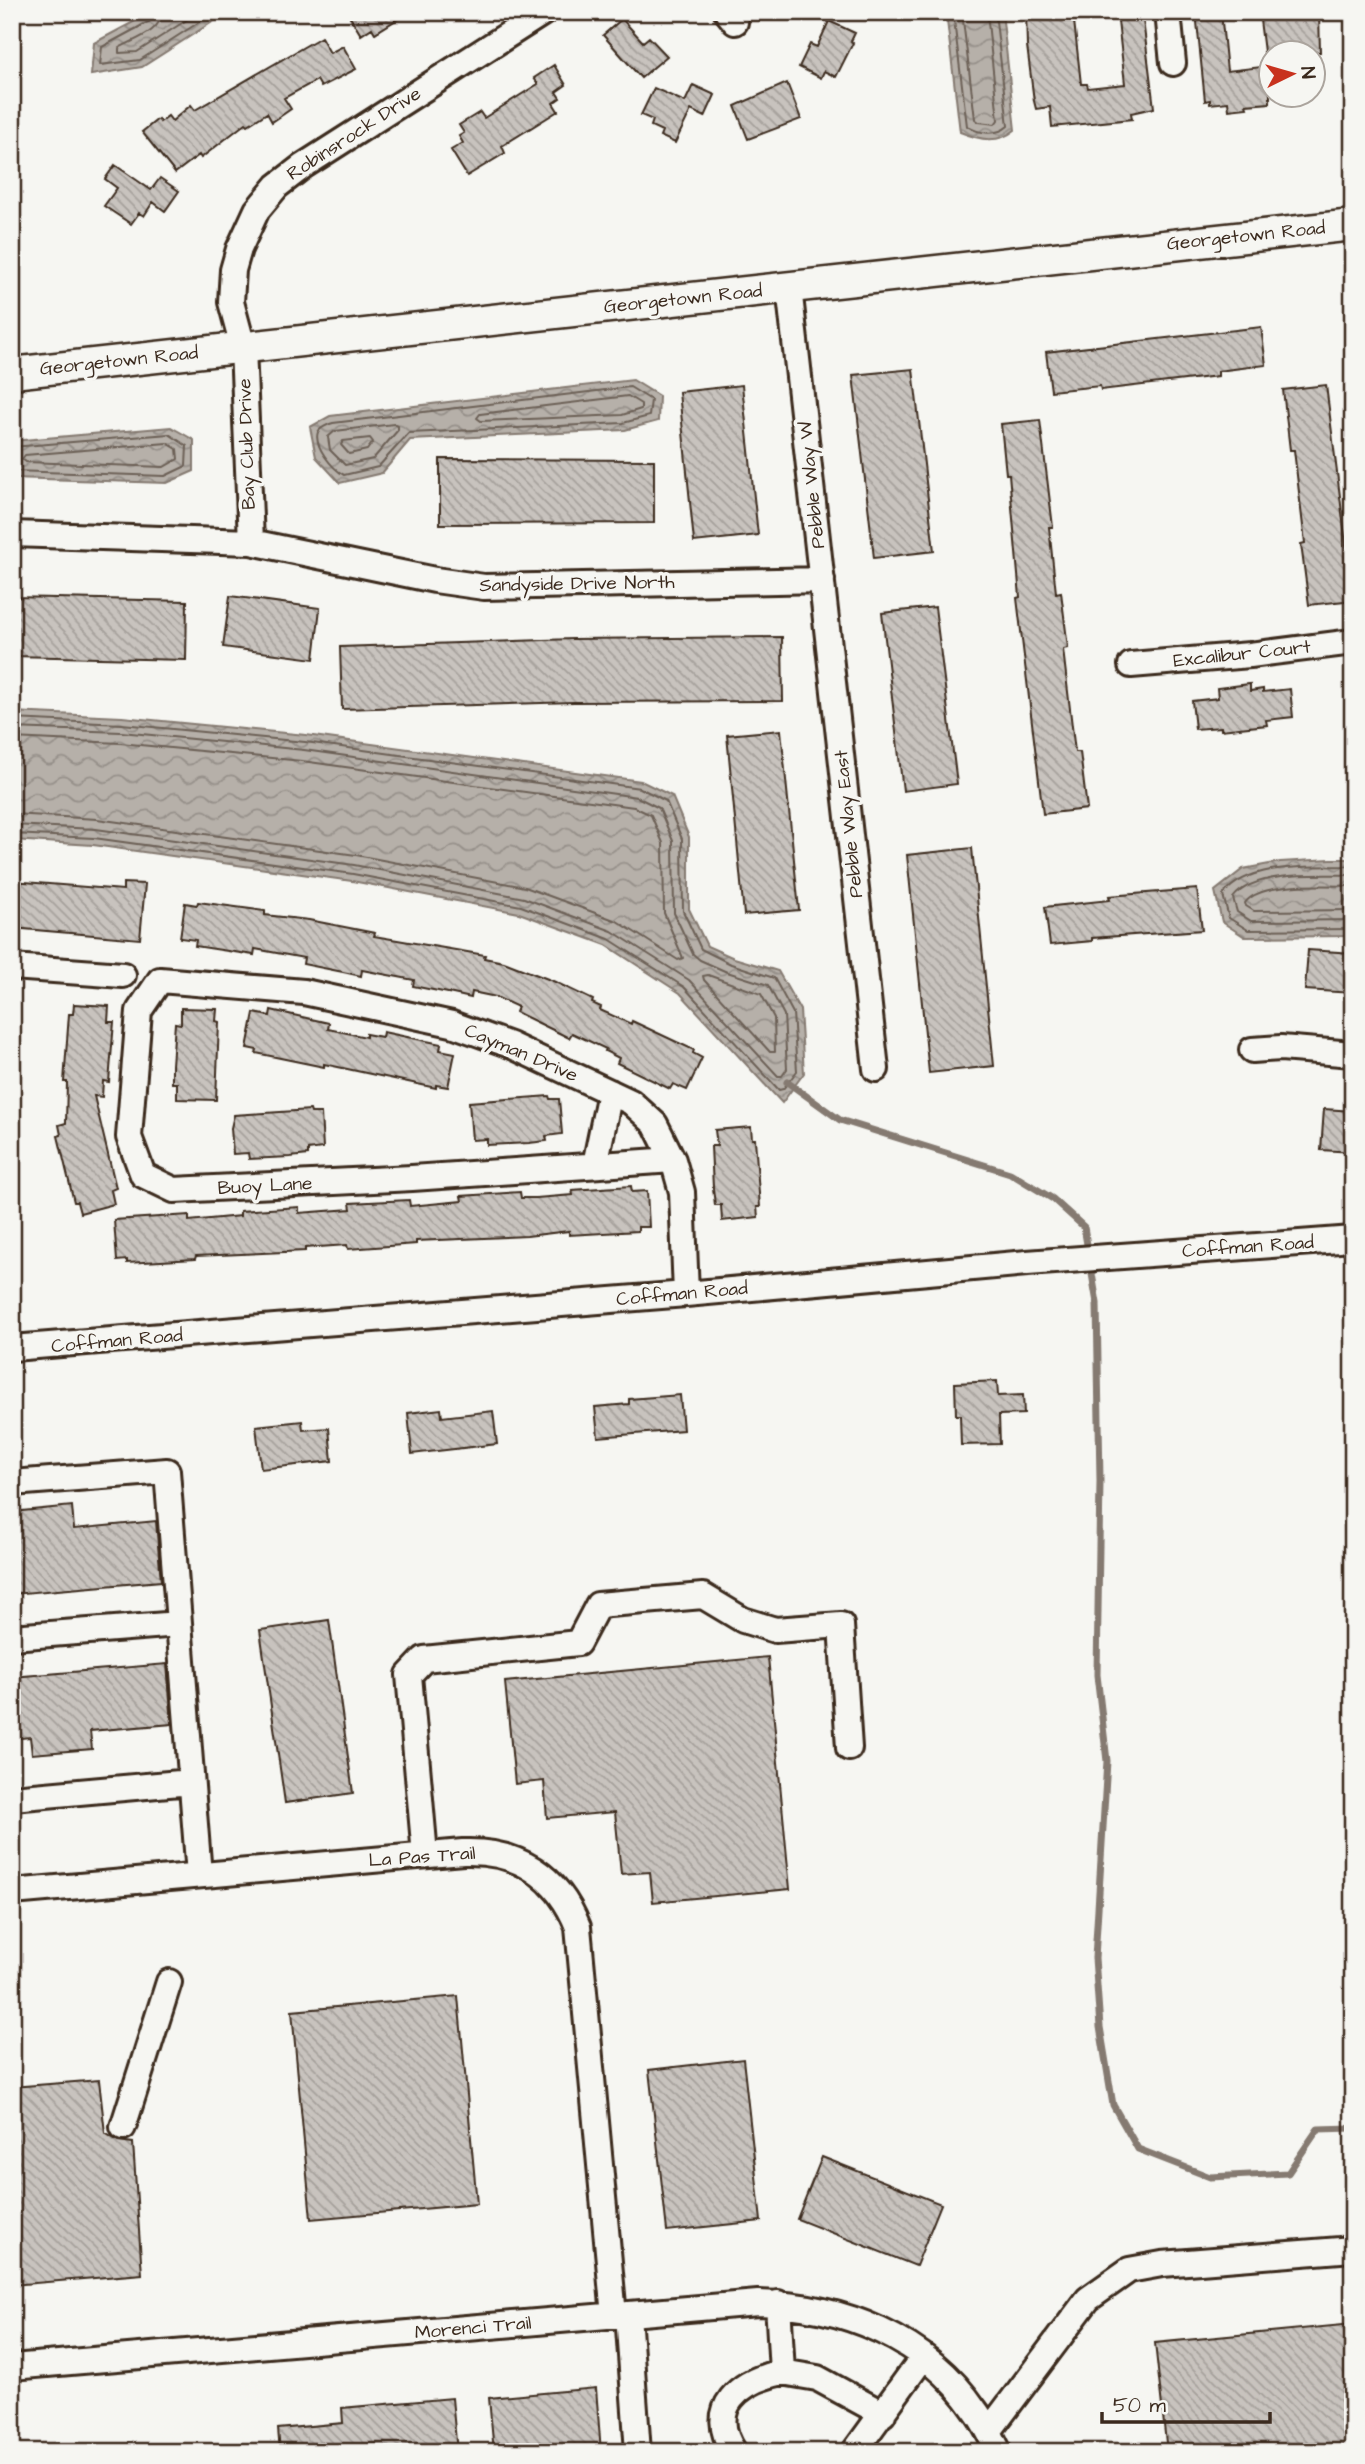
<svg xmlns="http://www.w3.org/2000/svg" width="1365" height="2464" font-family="'Architects Daughter',sans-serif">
<defs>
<pattern id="water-waves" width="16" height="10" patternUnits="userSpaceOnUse" patternTransform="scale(1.75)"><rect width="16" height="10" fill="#b6b0a9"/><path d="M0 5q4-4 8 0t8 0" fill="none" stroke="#958f89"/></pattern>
<pattern id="building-back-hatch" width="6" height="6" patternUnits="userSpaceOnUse" patternTransform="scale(1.75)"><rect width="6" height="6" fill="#c8c3be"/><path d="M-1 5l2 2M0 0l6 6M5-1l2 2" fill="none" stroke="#a49f9a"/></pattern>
</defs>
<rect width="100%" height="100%" fill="#f6f6f2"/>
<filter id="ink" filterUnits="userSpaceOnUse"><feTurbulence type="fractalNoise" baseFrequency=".0143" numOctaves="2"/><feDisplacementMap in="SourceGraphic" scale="14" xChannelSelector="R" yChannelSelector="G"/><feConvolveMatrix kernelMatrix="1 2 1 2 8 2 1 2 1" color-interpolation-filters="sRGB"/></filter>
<g filter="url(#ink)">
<path fill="url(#water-waves)" stroke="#857a71" stroke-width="2" d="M152 12H228L142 67 91 75 94 43Z
M946 12H1002L1015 130C998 144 980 140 960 132Z
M633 380 659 396 658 421 625 430 410 440 382 473 340 483 316 457 310 427 330 416Z
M171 427 194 440V471L167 483 12 478V441Z
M12 712 122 717 306 735 641 781 672 796 689 837V909L707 946 734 958 778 971 800 1010 804 1073 782 1103 680 993 606 945 519 913 352 881 93 845 12 840Z
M1331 859H1353V936L1245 937 1222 922 1215 891 1243 869 1280 862Z"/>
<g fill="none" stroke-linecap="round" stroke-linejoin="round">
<path stroke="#6c6056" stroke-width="2" d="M154 12 150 21 102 47 100 65 140 60 215 12
M162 12C161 32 135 39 119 48V53L137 52 199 12
M953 12 967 126C979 134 997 136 1008 126L995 12
M962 12 975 119 979 122 995 124 998 120 987 12
M630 387 651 400 649 416 623 423 409 433 378 467 344 475C333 469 313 446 318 432 320 428 329 424 333 423Z
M628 396 641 404V409L622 415 481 421 477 418 480 414Z
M394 424 398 426V430L373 459 345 465 330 450 328 437 335 431Z
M370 438 373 442 367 450 349 454 341 445 343 441Z
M167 443 177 449 178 459 164 467 26 462 22 459 25 455Z
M12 447 169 434 187 446 186 466 165 476 12 471
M12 719 122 724 305 742 640 788 666 801 682 839 683 911 701 949 731 964 774 978 793 1013 797 1071 783 1089 779 1090 684 987 609 939 521 906 353 874 94 838 12 834
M12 728 121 732 304 750 637 797 659 808 673 841 674 913 693 954 700 960 727 972 768 985 784 1015 787 1069 782 1076H778L689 980 612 931 524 898 354 865 96 829 12 825
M12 738 120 743 302 761 634 807 651 815 663 843 664 913 683 958 678 960 617 921 525 887 356 855 97 819 12 814
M1353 866C1315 867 1248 861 1223 895L1229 918 1248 930 1353 929
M1353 875C1320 875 1254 870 1233 898L1237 912 1251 921 1353 920
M1353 886C1327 886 1261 881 1245 903L1246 906 1254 911 1353 910
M708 975 761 994 774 1018 775 1052H770L704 980 703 976Z"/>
<path stroke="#857a71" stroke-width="7" d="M787 1082 840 1120 1010 1173 1053 1199 1084 1227 1097 1303 1100 1481 1097 1675 1107 1761 1095 1958 1100 2027 1113 2105 1138 2149 1210 2177 1288 2173 1318 2129 1353 2128"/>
</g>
<path fill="url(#building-back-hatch)" stroke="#3b2a1e" stroke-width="2" d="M347 12H409L375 33 372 28 361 35Z
M1026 12H1073L1081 84H1087L1088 88 1125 84 1117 12H1142L1154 108 1131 113 1132 119 1052 127 1050 107 1036 109 1034 101 1027 46Z
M1196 12H1221L1227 71 1270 66V103L1246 105 1247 108 1229 110 1228 102 1210 104V100L1205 101Z
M1259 12H1319L1320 52H1264Z
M622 19 643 42 649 37 667 56 641 78 603 35Z
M829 21 855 33 851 41 853 43 836 77 824 71 821 78 799 67 810 44 817 47Z
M321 37 330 53 343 46 356 69 321 87 317 80 284 98 291 109 272 122 267 113 248 125 246 123 201 158 199 155 175 173 142 132 158 119 160 122 168 116 172 121 191 105 195 110Z
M554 65 566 85 556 92 560 98 553 103 558 111 502 146 505 153 467 176 451 150 463 143 459 136 464 133 459 125 480 112 484 118 538 84 534 78Z
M787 83 801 119 748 139 735 106Z
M693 85 715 95 705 117 691 110 675 143 660 136 662 131 651 126 653 120 641 115 654 88 685 102Z
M115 165 151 190 160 178 179 191 165 211 153 202 144 216 139 213 131 224 104 206 117 188 105 179Z
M1261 327 1266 365 1218 371V376L1101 390 1100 386 1051 391 1046 352Z
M913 369 934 551 874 558 853 375Z
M742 385 758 535 694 542 679 392Z
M1326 385 1353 600 1309 605 1301 544 1305 543 1294 450H1290L1283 390Z
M1040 420 1053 527H1049L1056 593 1061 592 1068 648 1063 649 1075 752H1080L1087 809 1043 814 1017 598 1020 597 1009 474H1006L1001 424Z
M440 459 654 460V523L440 524Z
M230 596 320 608 314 659 223 647Z
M12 597 187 601 186 660 12 656Z
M935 607 957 784 903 791 882 613Z
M782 637 783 701 574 702 342 709 340 647 573 639Z
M1250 684V691L1263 689V692L1290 689 1293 717 1266 720 1267 725 1221 730V727L1195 729 1192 701 1218 698 1217 688Z
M781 730 799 910 744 915 727 735Z
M972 848 994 1066 929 1073 907 855Z
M12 881 123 890V883L145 884 140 939 12 928Z
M1197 889 1202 930 1092 938V941L1050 945 1045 907 1110 900 1109 896Z
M198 902 265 911V915L309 920 375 933 374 936 485 955 484 958 504 962 553 981 593 1000 592 1003 601 1007 600 1010 631 1024 632 1021 694 1050 693 1053 702 1058 687 1090 673 1084 670 1089 617 1063 619 1058 605 1051 606 1049 572 1033 569 1038 553 1030 516 1012 518 1007 496 997 472 992 471 998 453 994 413 986 414 980 362 970 361 976 343 972 303 964 304 958 255 949 254 955 195 946 196 940 180 938 185 903 197 905Z
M1308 950 1353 953V993L1305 990Z
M74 1004 109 1006 108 1022H114L109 1082 103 1081 102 1097 94 1096 116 1188 111 1190 114 1204 80 1213 77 1202H74L58 1136 61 1135 59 1125 66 1123 67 1082H64L69 1014H73Z
M181 1008 217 1009 216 1021 219 1022 216 1100 177 1099V1083H172V1065L175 1023 181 1024Z
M271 1010 329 1023 328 1029 366 1037V1034L382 1037 383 1032 441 1044 440 1050 455 1053 448 1087 436 1085V1088L324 1064V1067L256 1053 257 1050 247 1048 254 1013 270 1016Z
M549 1096 550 1099H559L562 1134 546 1136 547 1141 529 1143 487 1145V1139L472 1140 469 1102Z
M1324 1109 1353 1111V1152L1321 1150Z
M310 1110 311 1113H321L323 1148 308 1150V1155L290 1157 249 1159 248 1153 233 1154 231 1128 234 1115Z
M751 1127 752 1139H755L760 1207H757L758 1217 722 1221 721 1205H715L713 1188 711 1146H717L715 1130Z
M631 1186 632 1192 647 1191 649 1227H638V1231L569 1235V1231L527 1236 416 1241V1244L348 1249 347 1245 305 1248V1251L196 1256 195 1259 127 1263V1260L117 1261 114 1220 189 1215V1221L240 1216V1211L299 1207V1213L351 1209 350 1203 409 1200 410 1206 462 1201 461 1196 520 1192 521 1198H536L573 1195 572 1190Z
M997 1381 998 1396 1023 1395 1024 1414 999 1415 1000 1444 961 1445 960 1415H956L955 1383Z
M680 1395 683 1430 598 1437 595 1407 629 1404V1399Z
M441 1409 442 1417 493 1411 497 1444 412 1454 408 1413Z
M302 1421 303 1430 329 1428 332 1461 261 1469 256 1426Z
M72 1506 74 1529 156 1521 161 1581 12 1594V1512Z
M329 1620 353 1793 285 1803 260 1630Z
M768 1657 790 1889 653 1902 650 1872 621 1874 615 1812 547 1818 544 1781 515 1784 505 1682Z
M167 1664 172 1724 90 1731 92 1749 32 1754 30 1737 12 1739V1677Z
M458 1996 477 2204 311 2219 292 2011Z
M743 2059 761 2221 667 2231 649 2070Z
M99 2080 105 2133 118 2141 133 2143 142 2274 12 2285V2087Z
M822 2157 941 2204 916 2266 797 2219Z
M1353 2324V2452H1167L1155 2343Z
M596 2388 601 2452H494L489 2398Z
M452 2398 457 2452H280L278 2429 343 2423 342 2408Z"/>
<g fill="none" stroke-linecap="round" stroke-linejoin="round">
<g stroke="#3b2a1e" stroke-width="30">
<path id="minor" d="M727 12 735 22
M1168 12 1173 63
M789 287 876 1069
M12 534 251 542 435 580 484 587 822 580
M251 542 243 347 231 302 233 270 239 249 257 210 277 186 303 166 544 12
M1131 665 1250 655 1353 642
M12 967 123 975
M1252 1050 1281 1048 1353 1054
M673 1160 412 1178 174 1190 143 1175 129 1137 139 1011 160 980 304 992 452 1024 510 1045 631 1102 655 1124 673 1160 682 1192 686 1294
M595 1165 610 1092
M12 1348 686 1294 1027 1263 1353 1239
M12 1483 167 1471 199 1875
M12 1637 179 1624
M12 1798 191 1782
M425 1855 409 1675 424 1659 578 1643 598 1605 703 1596 743 1620 775 1630 841 1625 849 1748
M12 1892 463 1852C518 1850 558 1876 578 1927L614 2316
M123 2127 169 1982
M628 2314 638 2452
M12 2367 758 2303C842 2305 926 2338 975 2410 985 2423 992 2438 999 2452
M782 2372 817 2378 883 2414
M989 2431 1088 2299 1129 2270 1162 2264 1353 2249
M734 2452C705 2407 740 2381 782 2372L778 2303
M854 2452 923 2357"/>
</g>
<g stroke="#3b2a1e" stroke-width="35">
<path id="major" d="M12 373 1353 225"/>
</g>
<use href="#minor" stroke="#f6f6f2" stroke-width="24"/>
<use href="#major" stroke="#f6f6f2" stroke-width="30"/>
</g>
</g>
<g text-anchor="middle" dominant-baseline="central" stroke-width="7" stroke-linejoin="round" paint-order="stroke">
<g font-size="19" fill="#3b2a1e" stroke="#f6f6f2">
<text transform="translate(354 134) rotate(-33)">Robinsrock Drive</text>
<text transform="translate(1246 236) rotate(-6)">Georgetown Road</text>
<text transform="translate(683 299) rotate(-6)">Georgetown Road</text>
<text transform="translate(119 361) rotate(-6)">Georgetown Road</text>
<text transform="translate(247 444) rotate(-92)">Bay Club Drive</text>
<text transform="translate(812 485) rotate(-96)">Pebble Way W</text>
<text transform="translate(577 584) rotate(-1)">Sandyside Drive North</text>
<text transform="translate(1242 654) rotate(-6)">Excalibur Court</text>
<text transform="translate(849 824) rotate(-96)">Pebble Way East</text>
<text transform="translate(521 1053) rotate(23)">Cayman Drive</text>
<text transform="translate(265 1186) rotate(-3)">Buoy Lane</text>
<text transform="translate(1248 1247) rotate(-4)">Coffman Road</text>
<text transform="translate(682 1294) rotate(-5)">Coffman Road</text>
<text transform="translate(117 1341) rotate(-5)">Coffman Road</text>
<text transform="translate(422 1857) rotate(-4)">La Pas Trail</text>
<text transform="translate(473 2328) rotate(-5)">Morenci Trail</text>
</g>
</g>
<rect width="1365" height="2464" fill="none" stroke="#f6f6f2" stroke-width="42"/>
<rect x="21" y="21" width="1323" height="2422" fill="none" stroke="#3b2a1e" stroke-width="2.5" filter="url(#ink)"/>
<g transform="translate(1292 74) rotate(85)"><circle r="33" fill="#f6f6f2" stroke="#aba49d" stroke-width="2"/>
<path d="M0-5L12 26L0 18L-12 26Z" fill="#c8321e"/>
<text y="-10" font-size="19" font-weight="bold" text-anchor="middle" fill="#3b2a1e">N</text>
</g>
<path d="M1102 2412v10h168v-10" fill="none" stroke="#3b2a1e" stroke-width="3.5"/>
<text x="1113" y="2412" font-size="21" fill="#3b2a1e" stroke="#f6f6f2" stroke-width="5" paint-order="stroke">50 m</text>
</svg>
